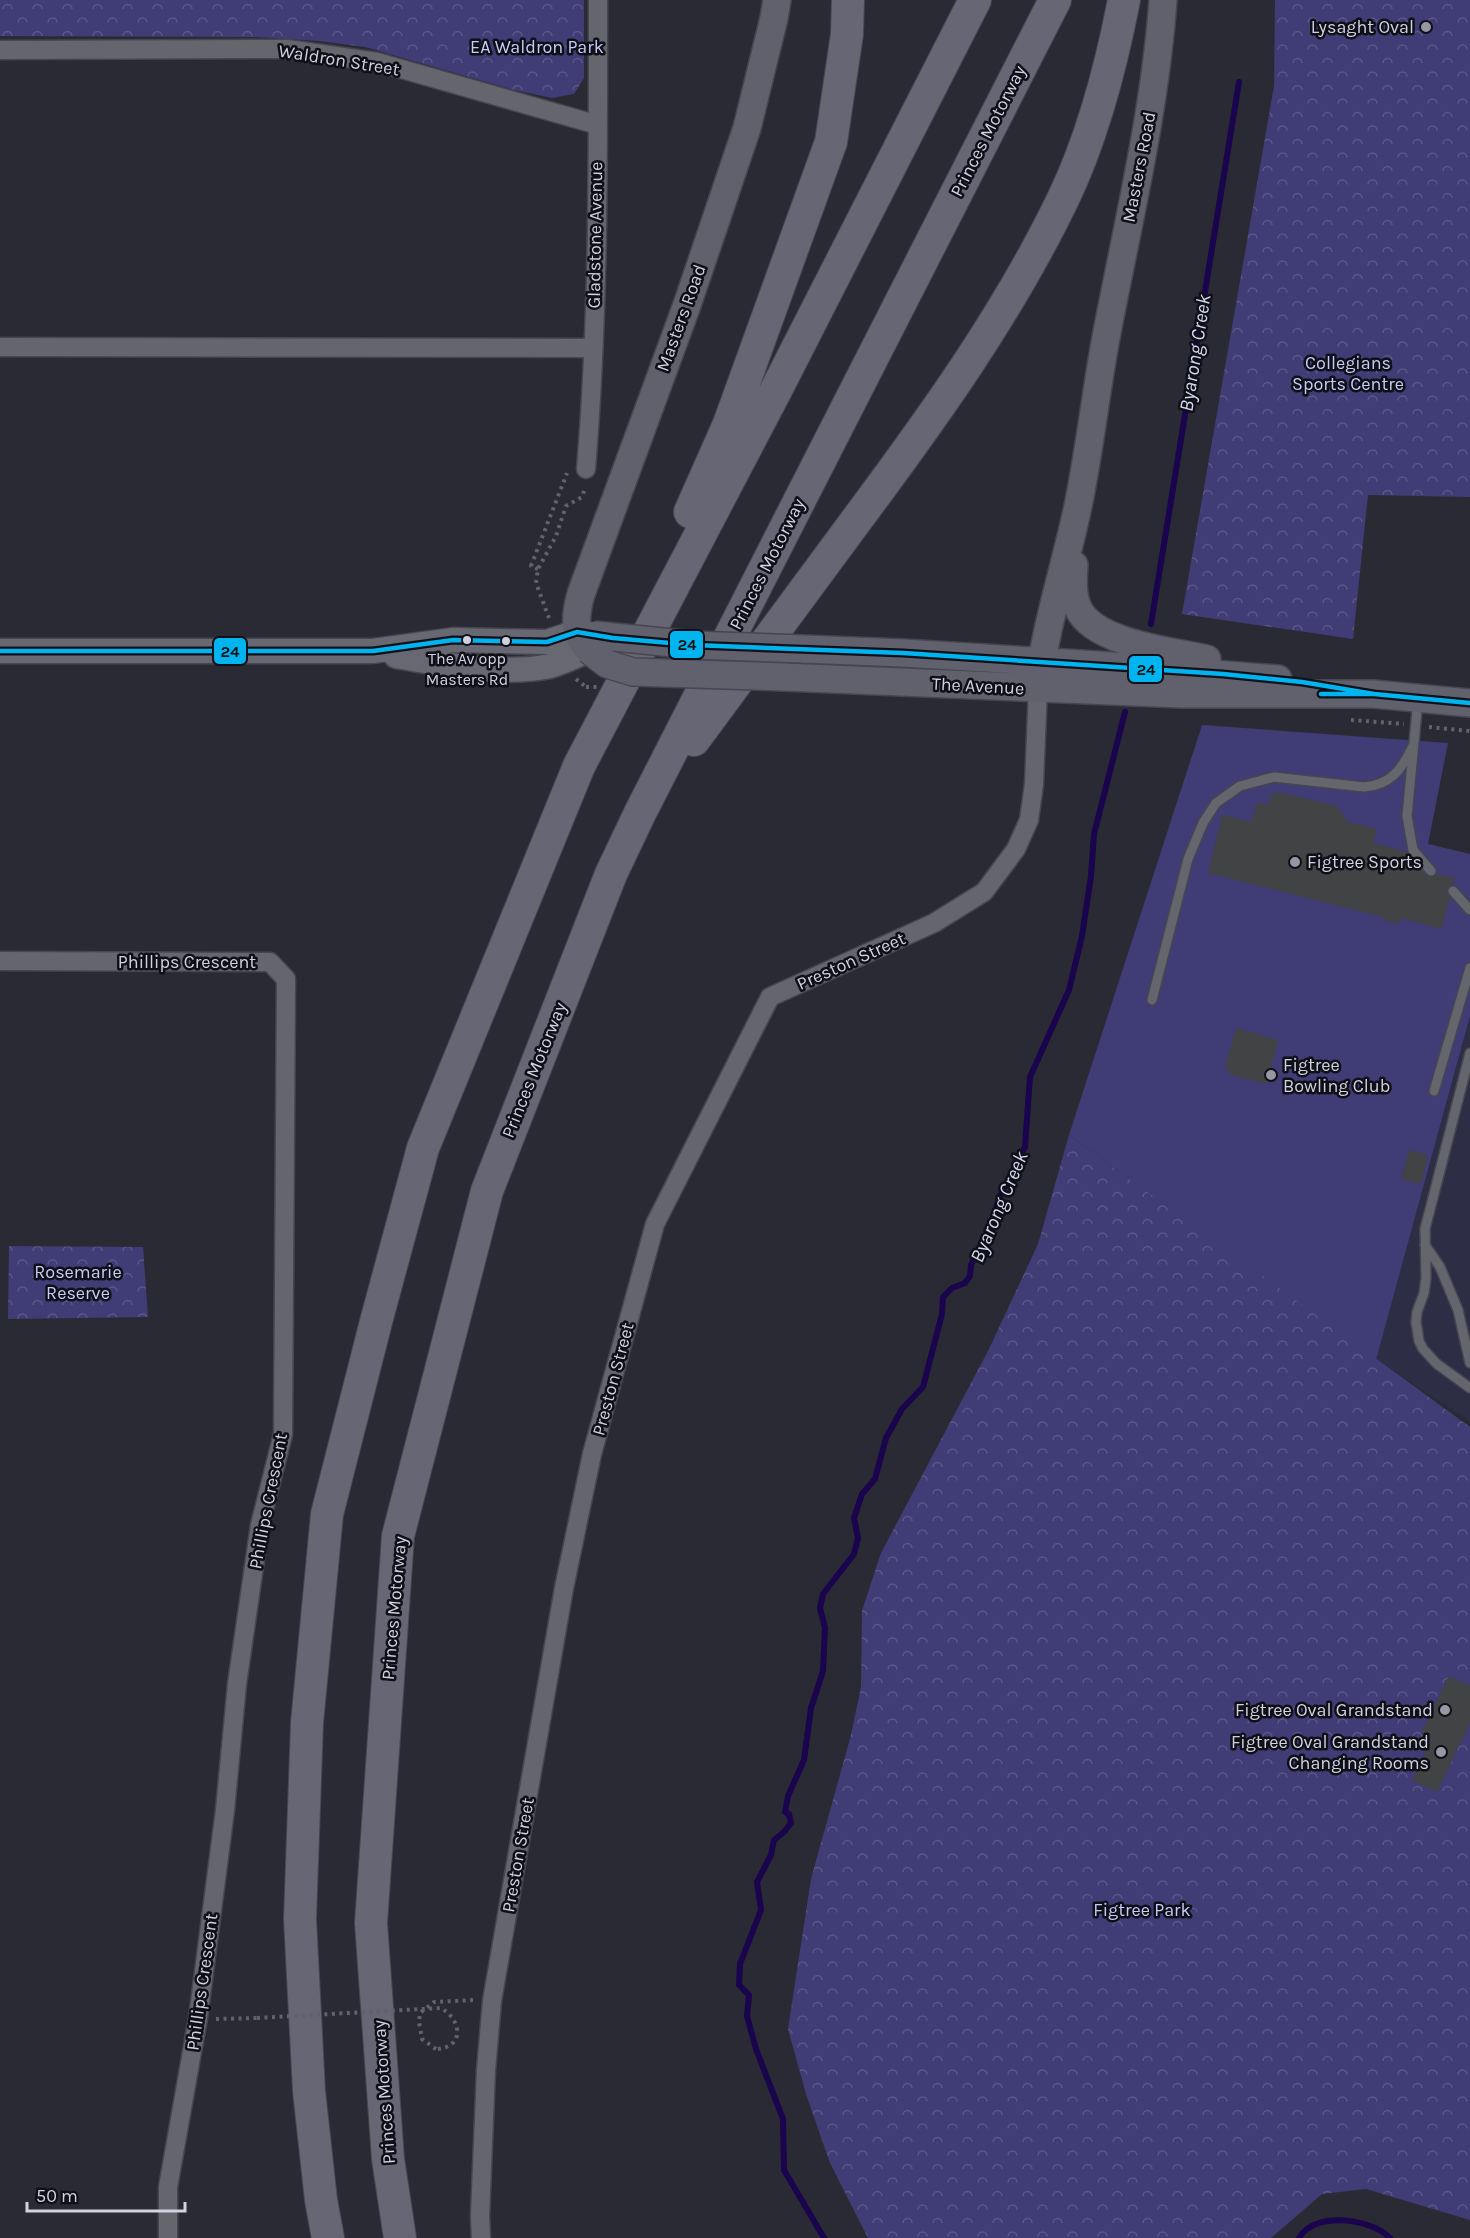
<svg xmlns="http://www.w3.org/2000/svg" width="1470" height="2238" font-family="Karla,sans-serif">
<defs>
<pattern id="park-crowns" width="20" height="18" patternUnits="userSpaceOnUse" patternTransform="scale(1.5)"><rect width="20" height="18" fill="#403c75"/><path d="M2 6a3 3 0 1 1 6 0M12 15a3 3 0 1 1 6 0" fill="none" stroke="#5b5788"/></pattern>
</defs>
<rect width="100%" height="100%" fill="#2a2a35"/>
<path fill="#2d2d45" d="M1470 1016V1421L1376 1360Z"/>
<path fill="#403c75" d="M1202 725 1448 743 1428 844 1470 854V1016L1376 1360 1069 1135Z"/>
<path fill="url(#park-crowns)" d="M0 0H584V78L574 94 552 98 514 90 365 47 319 41 256 37 0 36Z
M1275 0H1470V497L1368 495 1353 639 1182 614 1274 86Z
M1069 1135 1470 1427V2220L1366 2189 1322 2194 1271 2238H868L830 2163 806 2094 788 2029 811 1879 851 1735 861 1687 862 1611 881 1553 989 1349 1038 1244Z
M9 1246 143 1247 148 1317 8 1319Z"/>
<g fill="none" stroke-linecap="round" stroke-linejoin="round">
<path stroke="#19044d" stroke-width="6" d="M1151 624 1239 82
M824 2238 784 2170 783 2119 756 2049 747 2016 749 1995 739 1985 740 1964 761 1910 757 1882 771 1855 774 1840 784 1832 791 1823 789 1814 785 1812 788 1796 804 1760 811 1708 823 1671 825 1628 820 1608 823 1594 854 1554 858 1538 854 1518 862 1494 875 1479 886 1438 902 1409 923 1387 942 1314 943 1297 952 1288 965 1283 970 1276 971 1265 992 1221 999 1198 1025 1147 1030 1077 1069 990 1082 936 1091 876 1094 834 1125 712
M1299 2238C1315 2210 1372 2219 1390 2238"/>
</g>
<path fill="#414345" d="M1278 792 1337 806 1348 822 1377 829 1373 843 1407 852 1410 857 1409 861 1415 864 1414 868 1421 870 1428 877H1433L1437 874 1455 878 1453 884 1446 889 1450 898 1441 929 1401 918 1399 924 1383 920V917L1208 873 1222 815 1252 822 1257 802 1268 805 1270 796Z
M1236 1028 1278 1040 1267 1084 1231 1075 1225 1066Z
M1409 1150 1428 1155 1421 1184 1401 1179Z
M1449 1676 1470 1686V1723L1437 1792 1412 1780 1431 1740 1421 1734Z"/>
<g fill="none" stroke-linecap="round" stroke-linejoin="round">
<g stroke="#45464f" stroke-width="12">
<path id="lane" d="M1418 700 1407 816 1413 850 1431 871
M1453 891 1470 910
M1152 1000 1188 859 1203 823 1216 803 1240 786 1274 777 1364 787C1391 785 1402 769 1413 746
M1470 1053 1425 1229 1426 1278 1424 1293 1417 1312 1416 1322 1419 1341 1423 1349 1437 1364 1470 1388
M1434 1091 1470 968
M1425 1245 1440 1267 1458 1310 1470 1363"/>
</g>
<g stroke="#45464f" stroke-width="21">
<path id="street" d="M0 50 287 49 377 62 598 125
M0 347 592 348
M586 469C599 313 598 156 598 0
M0 961 270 962 286 979 283 1434 260 1525 237 1684 225 1810 198 2018 168 2187V2238
M481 2238 480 2216 486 2070 492 2001 564 1588 592 1454 655 1224 770 997 934 923 984 892 1016 849 1029 820 1034 784 1038 688"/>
</g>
<g stroke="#45464f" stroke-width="27">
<path id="secondary" d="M0 651H373L453 640 547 642 577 632
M396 656C441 664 504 676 550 666 564 662 576 656 589 650"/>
</g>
<g stroke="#45464f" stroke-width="30">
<path id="primary" d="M1074 565C1073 580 1072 597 1079 610 1097 644 1173 651 1207 659
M803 649 903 653 1098 665 1278 679
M589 650C573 634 575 615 581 594L687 305 747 128 774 18 777 0
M784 677 1181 694H1374L1470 703
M1038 688C1045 628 1064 570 1077 511 1090 450 1096 388 1108 327 1129 219 1155 110 1163 0"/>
</g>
<g stroke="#45464f" stroke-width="34">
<path id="highway" d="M690 512 729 424 831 142 847 34 848 0
M694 740C749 666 804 592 858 518 934 416 1008 313 1063 199 1093 137 1111 67 1124 0
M328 2238 321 2200 309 2091 300 1919 307 1723 327 1514 377 1318 423 1148 579 766 776 390 975 0
M400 2238 388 2159 371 1923 398 1536 487 1191 611 874 640 813 1055 0"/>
</g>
<path stroke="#62626b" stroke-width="4" stroke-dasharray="3 4.5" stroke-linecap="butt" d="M538 569 531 566 567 473
M549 618 536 583 538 569 556 536 566 506 582 497 585 488
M576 679 586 687
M1351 720 1404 724
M1429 727 1470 731
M216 2019 257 2018
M436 2049 422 2039 419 2022 420 2013 434 2002 473 2000"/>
<use href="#lane" stroke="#65656e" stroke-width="9"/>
<use href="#street" stroke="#65656e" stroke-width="18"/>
<use href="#secondary" stroke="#686873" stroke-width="24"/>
<use href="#primary" stroke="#61616e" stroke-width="27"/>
<use href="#highway" stroke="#666674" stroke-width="32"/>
<g stroke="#45464f" stroke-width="30" stroke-linecap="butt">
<path id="primary-bridge" d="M594 635 693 645 803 649
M589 650 607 664 633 672 784 677"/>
</g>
<path stroke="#62626b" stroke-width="4" stroke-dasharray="3 4.5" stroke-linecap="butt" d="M586 687H600
M257 2018 441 2008C463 2021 464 2048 436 2049"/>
<use href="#primary-bridge" stroke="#61616e" stroke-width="27"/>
<g stroke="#0f0f18" stroke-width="9">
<path id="bus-1" d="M0 651H373L453 640 547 642 577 632 613 638 693 645 903 653 1223 674 1302 682 1374 694
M1321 694H1374L1470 703"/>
</g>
<use href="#bus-1" stroke="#00b5ef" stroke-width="4.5"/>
</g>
<g fill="#9797a4" stroke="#0f0f18" stroke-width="2">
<circle cx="1426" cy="27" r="6"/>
<circle cx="1295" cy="862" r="6"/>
<circle cx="1271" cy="1075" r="6"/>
<circle cx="1445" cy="1710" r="6"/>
<circle cx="1441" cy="1752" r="6"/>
</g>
<g fill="#d1d2df" stroke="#0f0f18" stroke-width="2">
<circle cx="467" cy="640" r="5"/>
<circle cx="506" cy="641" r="5"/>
</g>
<g text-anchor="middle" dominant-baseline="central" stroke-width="5" stroke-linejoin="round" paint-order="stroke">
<g font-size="16" fill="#d1d2df" stroke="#0f0f18">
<text x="467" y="658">The Av opp<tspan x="467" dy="21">Masters Rd</tspan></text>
</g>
<g font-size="18" fill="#d1d2df" stroke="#0f0f18" text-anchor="end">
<text x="1414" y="27">Lysaght Oval</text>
<text x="1307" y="862" text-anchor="start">Figtree Sports</text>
<text x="1283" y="1065" text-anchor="start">Figtree<tspan x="1283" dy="21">Bowling Club</tspan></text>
<text x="1433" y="1710">Figtree Oval Grandstand</text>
<text x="1429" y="1742">Figtree Oval Grandstand<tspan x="1429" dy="21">Changing Rooms</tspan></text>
</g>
<g font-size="18" fill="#c9cbf8" stroke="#0f0f18">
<text x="537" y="47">EA Waldron Park</text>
<text x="1348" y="363">Collegians<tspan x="1348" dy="21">Sports Centre</tspan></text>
<text x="78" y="1272">Rosemarie<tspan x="78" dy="21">Reserve</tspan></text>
<text x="1142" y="1910">Figtree Park</text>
</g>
<g font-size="18" fill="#d1d2df" stroke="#0f0f18">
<text transform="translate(339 60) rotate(9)">Waldron Street</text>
<text transform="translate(988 131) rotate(-63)">Princes Motorway</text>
<text transform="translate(1139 167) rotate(-79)">Masters Road</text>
<text transform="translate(595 235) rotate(-89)">Gladstone Avenue</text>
<text transform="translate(681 318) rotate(-70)">Masters Road</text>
<text transform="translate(767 564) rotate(-63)">Princes Motorway</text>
<text transform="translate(978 686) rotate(3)">The Avenue</text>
<text transform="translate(851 961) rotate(-24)">Preston Street</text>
<text x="187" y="962">Phillips Crescent</text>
<text transform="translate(534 1070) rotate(-68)">Princes Motorway</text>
<text transform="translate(613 1379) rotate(-75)">Preston Street</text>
<text transform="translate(268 1501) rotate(-79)">Phillips Crescent</text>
<text transform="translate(394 1608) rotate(-85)">Princes Motorway</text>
<text transform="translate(518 1855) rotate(-80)">Preston Street</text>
<text transform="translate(202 1982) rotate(-82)">Phillips Crescent</text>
<text transform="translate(384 2092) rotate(-94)">Princes Motorway</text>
</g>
<g font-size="20" font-style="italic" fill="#d6d8ef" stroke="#0f0f18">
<text transform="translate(1195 353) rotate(-81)">Byarong Creek</text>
<text transform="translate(999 1207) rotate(-67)">Byarong Creek</text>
</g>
</g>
<g stroke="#0f0f18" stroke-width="2">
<rect x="669" y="630" width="35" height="29" rx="6" fill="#00b5ef"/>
<rect x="213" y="637" width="34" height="28" rx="6" fill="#00b5ef"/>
<rect x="1128" y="655" width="35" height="28" rx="6" fill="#00b5ef"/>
</g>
<g font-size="16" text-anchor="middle" font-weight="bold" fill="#111">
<text x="687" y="650">24</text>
<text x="230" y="657">24</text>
<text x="1146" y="675">24</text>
</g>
<path d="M27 2202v9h158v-9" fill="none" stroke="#d1d2df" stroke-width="3"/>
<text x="36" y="2202" font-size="18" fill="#d1d2df" stroke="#0f0f18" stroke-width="4.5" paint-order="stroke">50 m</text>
</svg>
